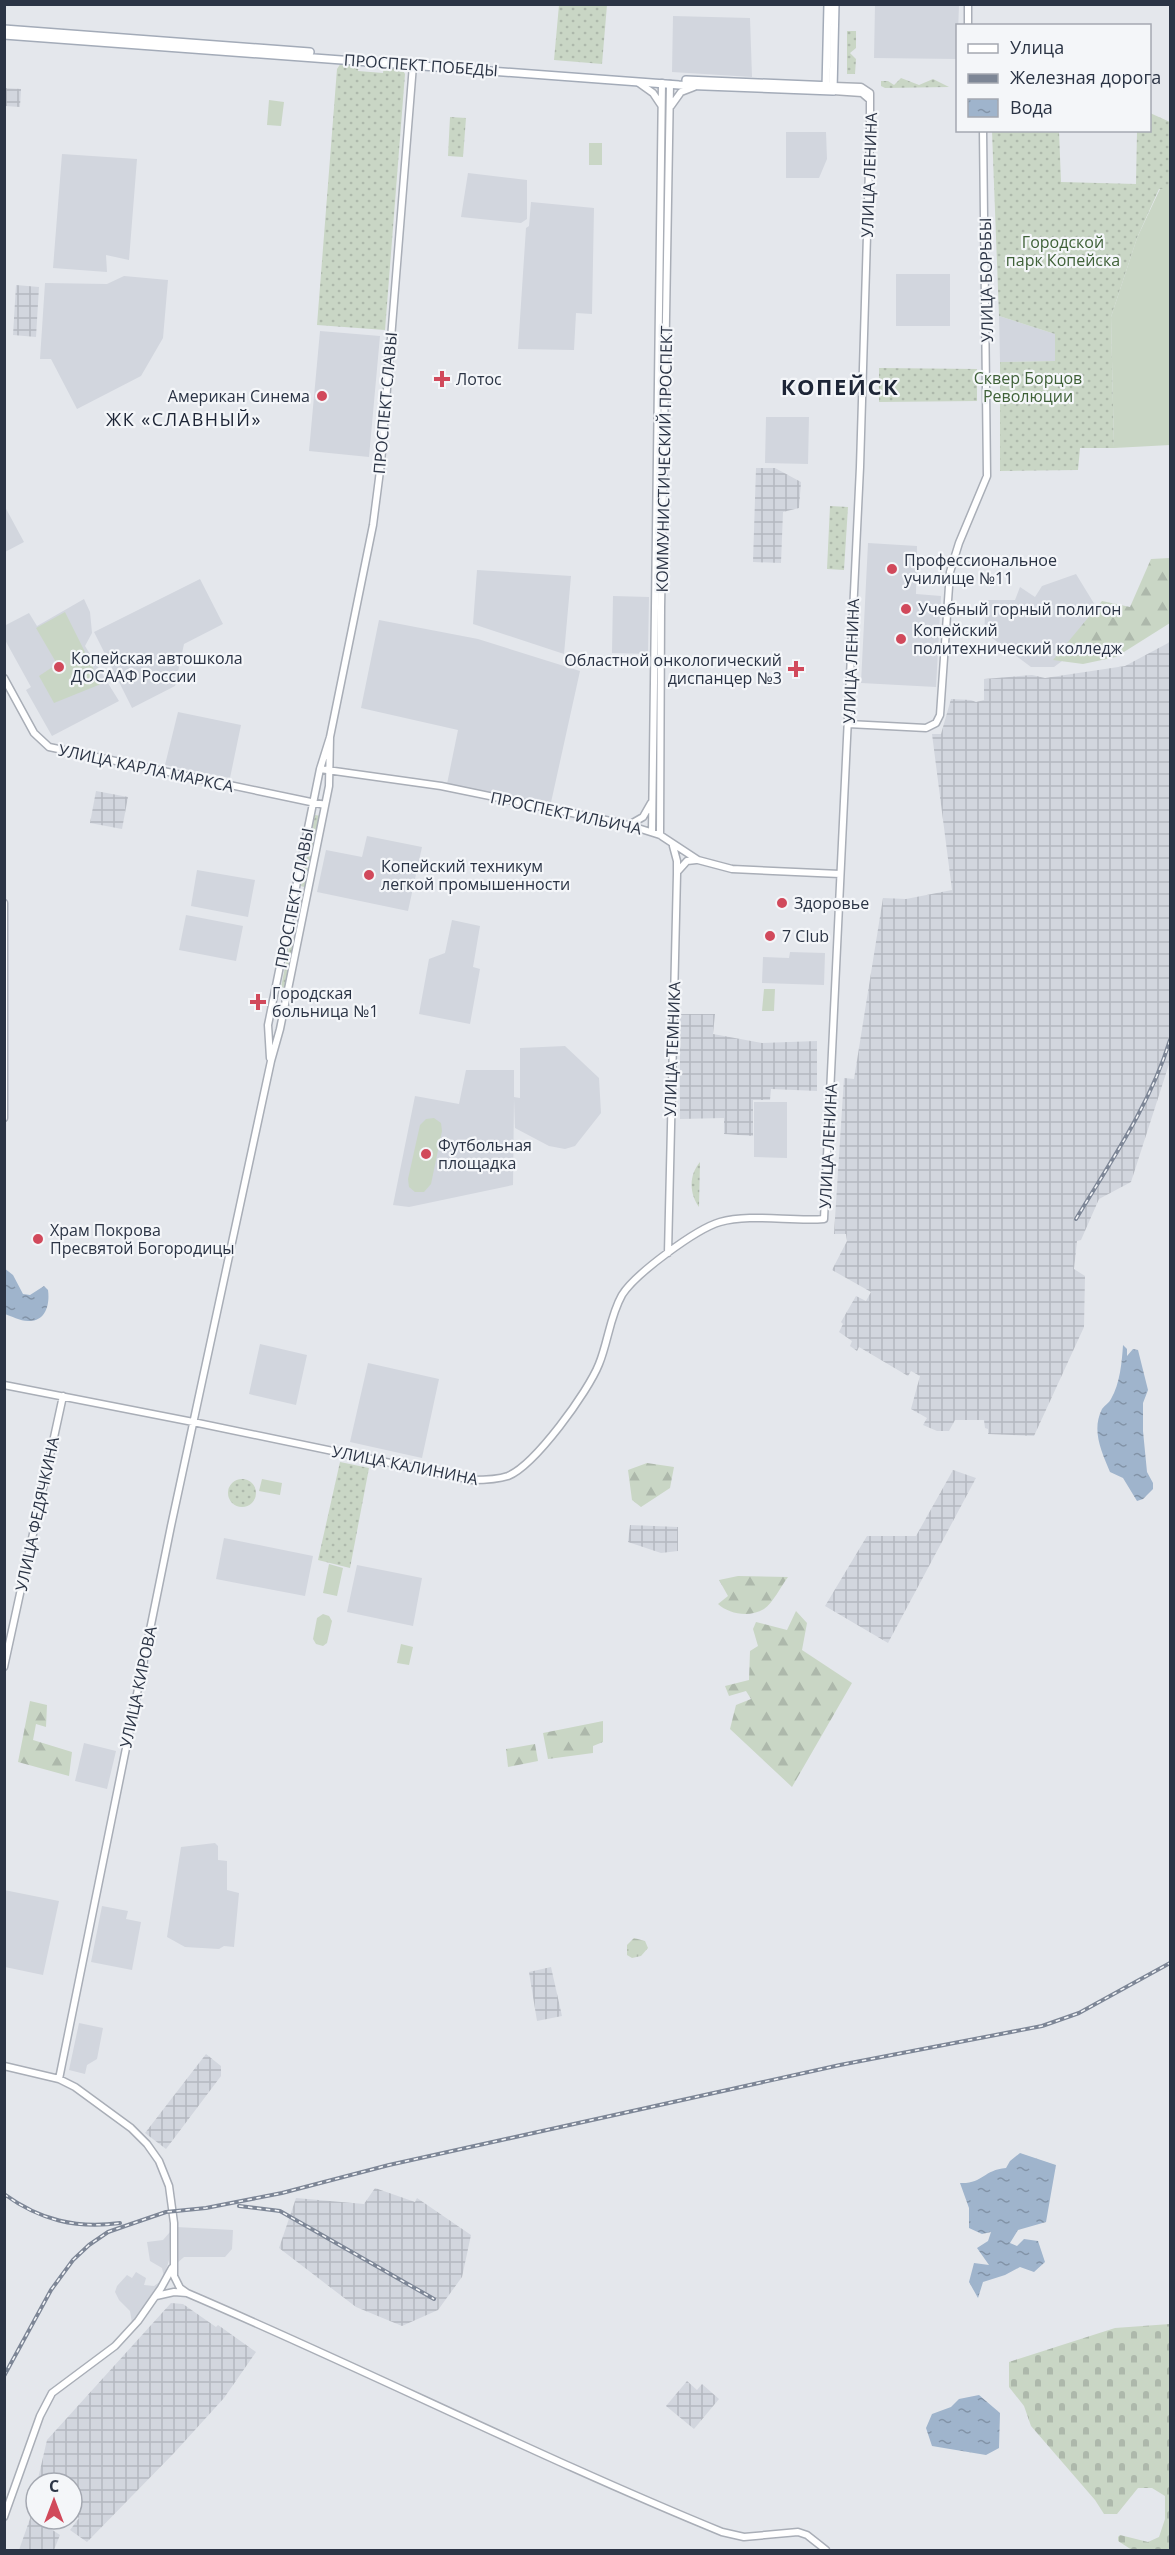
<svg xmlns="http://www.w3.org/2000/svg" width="1175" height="2555" font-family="'Open Sans',sans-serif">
<defs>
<pattern id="industrial-grid" width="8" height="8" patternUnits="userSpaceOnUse" patternTransform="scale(1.5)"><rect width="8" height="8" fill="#d2d6de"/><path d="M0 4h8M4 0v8" fill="none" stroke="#b4b8c0"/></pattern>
<pattern id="grass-dots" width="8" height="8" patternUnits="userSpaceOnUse" patternTransform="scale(1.5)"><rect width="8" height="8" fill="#c9d6c5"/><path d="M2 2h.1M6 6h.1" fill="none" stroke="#adb8ab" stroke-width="1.8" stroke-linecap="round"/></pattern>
<pattern id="forest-firs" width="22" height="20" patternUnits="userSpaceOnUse" patternTransform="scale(1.5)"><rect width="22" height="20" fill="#c9d6c5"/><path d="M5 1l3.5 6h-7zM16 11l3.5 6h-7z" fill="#adb8ab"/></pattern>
<pattern id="wetland-marsh" width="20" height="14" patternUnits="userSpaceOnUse" patternTransform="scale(1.5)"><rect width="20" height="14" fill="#c9d6c5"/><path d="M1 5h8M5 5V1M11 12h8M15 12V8" fill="none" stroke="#adb8ab"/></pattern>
<pattern id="cemetery-stones" width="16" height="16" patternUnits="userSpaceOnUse" patternTransform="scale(1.5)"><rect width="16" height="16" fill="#c9d6c5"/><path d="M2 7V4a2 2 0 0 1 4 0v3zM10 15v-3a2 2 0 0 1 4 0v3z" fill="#adb8ab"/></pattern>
<pattern id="water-ripples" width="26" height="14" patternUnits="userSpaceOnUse" patternTransform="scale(1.5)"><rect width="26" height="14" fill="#9fb4cc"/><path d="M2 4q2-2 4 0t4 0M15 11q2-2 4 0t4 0" fill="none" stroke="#8293a7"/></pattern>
</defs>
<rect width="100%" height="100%" fill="#e4e7ec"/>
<path fill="#d2d6de" d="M875 5H959L957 59 874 58Z
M673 16 750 18 752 77 672 72Z
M786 132H826L827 159 819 178H786Z
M62 154 137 159 129 260 106 255 107 272 53 268Z
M468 173 527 180V219L521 223 461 217Z
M531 202 594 208 592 314 576 313 574 350 518 349 526 228 529 226Z
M896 274H950V326H896Z
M124 276 168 280 163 338 141 376 77 409 51 359H40L45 283 107 284Z
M999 316 1055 334V361L1000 362Z
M320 331 380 336 369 457 309 451Z
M766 417H809L808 464 765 463Z
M4 505 24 542 5 552H4Z
M868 543 917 546 916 594 941 596 936 687 861 683Z
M477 570 571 576 564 654 473 624Z
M1076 574 1098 610 1081 647 1054 667H1031L984 632 986 600H1015L1020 587 1035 597 1042 586Z
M200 579 223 624 184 644 175 686 132 708 94 632Z
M613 596 649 597 648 654 612 653Z
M84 599 90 612 92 633 85 646 119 701 52 736 26 690 31 687 5 640 4 626 29 613 37 626Z
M379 620 478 639 580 671 550 807 447 784 458 730 361 708Z
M178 712 241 725 230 778 165 765Z
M367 836 422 847 408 911 317 892 326 850 362 857Z
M197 870 255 880 248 917 191 906Z
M186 915 243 926 236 961 179 950Z
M452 920 480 926 473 967 480 969 470 1024 419 1014 429 959 445 953Z
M790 952 825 953 824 985 762 983 763 957 789 958Z
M565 1046 599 1078 601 1113 575 1146 565 1149 549 1146 515 1128 514 1098 513 1185 409 1207 393 1205 415 1096 459 1104 466 1070H514V1097L520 1098V1048Z
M754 1102H787V1158L754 1157Z
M260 1344 307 1355 296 1405 249 1394Z
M368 1363 439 1379 422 1458 350 1442Z
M224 1538 313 1556 305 1596 216 1579Z
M357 1565 422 1578 413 1626 347 1612Z
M84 1743 116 1751 107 1789 75 1781Z
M215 1843 218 1846V1860L227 1861V1890L239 1893 234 1947 224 1946 219 1949 185 1947 167 1937 181 1847Z
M4 1890 59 1901 43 1975 5 1967Z
M102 1906 128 1911 126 1919 141 1922 132 1970 91 1962Z
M79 2023 103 2028 97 2059 87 2065 85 2074 69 2070Z
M176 2227 233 2230 232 2249 225 2257H184L176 2264Z
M170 2232 169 2260 164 2277 162 2268 150 2261 147 2242 163 2240Z
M136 2272 146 2278 144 2285 154 2286 161 2281 154 2294 132 2323 130 2311 119 2300 115 2292 117 2286 127 2275 132 2278Z"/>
<path fill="url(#industrial-grid)" d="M5 88 21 89 20 107 5 106Z
M16 285 39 287 36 337 13 335Z
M756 468H775L801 482 799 508 783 512 781 563 753 562Z
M1170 642V1061L1131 1182 1099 1199 1081 1240 1077 1241 1074 1269 1085 1276 1084 1327 1034 1436 988 1434V1429L985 1428 984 1420H955L949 1431H937L923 1425 927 1418 911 1409 920 1376 911 1371 908 1376 859 1347 857 1351 850 1346 852 1341 839 1332 843 1324 841 1322 856 1296 866 1301 871 1292 832 1270 847 1241 846 1234H834L844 1078 854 1079 883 898 906 899 952 890 932 734H941L951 699 971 700 976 702 984 700V679L1032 675 1045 678 1125 666Z
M96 791 128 797 122 829 90 823Z
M680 1014H715L713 1034 762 1043 817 1041V1091L771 1089 770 1100H753V1136L724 1134V1118L680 1119Z
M953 1470 976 1478 888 1643 825 1606 867 1536H916Z
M630 1525 678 1527V1551L661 1553 628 1542Z
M551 1967 562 2016 537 2021 529 1972Z
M206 2054 221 2066V2076L166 2149 145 2133Z
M375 2188 415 2202 417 2198 471 2235 462 2277 438 2310 402 2326 356 2307 279 2248 296 2198 364 2204Z
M171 2303 183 2304 216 2327 218 2325 256 2352 224 2398 174 2453 87 2542 70 2530 79 2518 72 2513V2483H37L47 2440Z
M687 2381 697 2390 702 2384 719 2399 694 2429 666 2406Z
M32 2513 36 2519 60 2535 54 2550H19Z"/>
<path fill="url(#grass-dots)" d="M559 5H607L602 64 554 60Z
M847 31H856V48L850 53 856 59 855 74H847Z
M341 63 359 64 358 71 383 73 384 65 401 67 405 74 385 330 317 325 337 69Z
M901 78 919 85 933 79 949 87 885 88 881 86V81H888L894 85Z
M1150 113 1170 122V189H1159L1137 238 1111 317 1114 448H1080L1078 470 1000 471V362L1055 361V334L999 316 992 131H1059L1061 182 1136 184 1137 131 1150 130Z
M450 117 466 118 463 157 448 156Z
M879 368 977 369V401L879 402Z
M830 506 848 507 844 570 827 569Z
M315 815 321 816 307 888 301 886Z
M291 937 296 938 286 988 281 987Z
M700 1162 699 1207C689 1193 689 1175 700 1162Z
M340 1462 369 1468 350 1568 318 1560Z
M228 1493a14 14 0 1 1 28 0a14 14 0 1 1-28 0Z"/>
<path fill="url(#forest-firs)" d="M1170 558V623L1116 657 1083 664 1053 660 1102 601 1130 607 1151 559Z
M647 1463 674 1467 670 1488 641 1507 632 1500 628 1470Z
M738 1576 788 1577C781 1586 773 1603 764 1609 749 1618 729 1614 718 1604L728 1596 719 1580Z
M796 1611 807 1623 802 1650 852 1683 792 1787 730 1729 736 1705 751 1699 746 1691 729 1696 725 1686 749 1680 750 1651 758 1646 753 1629 756 1622 787 1630Z
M30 1701 47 1705 46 1727 36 1724 33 1740 72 1752 69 1776 18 1762Z
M603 1721V1742L593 1746V1753L548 1759 543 1733Z
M535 1744 538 1761 508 1767 506 1749Z"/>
<path fill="url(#wetland-marsh)" d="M634 1938 645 1941 648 1948 641 1956 632 1958 627 1955V1945Z"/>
<path fill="url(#cemetery-stones)" d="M1170 2324V2550H1132L1118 2541V2537L1120 2535 1148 2542 1159 2537 1165 2519V2496L1152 2488H1138L1117 2514H1104L1095 2500 1031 2426 1024 2406 1009 2387V2362L1115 2328Z"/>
<path fill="#c9d6c5" d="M269 100 284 102 281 126 267 125Z
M589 143H602V165H589Z
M1160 189H1170V445L1114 448 1111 317 1137 238Z
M65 612 101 684 54 703 39 676 57 664 36 628Z
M764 989H775L774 1011H762Z
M434 1118 441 1123 442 1131 431 1184 424 1192H415L409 1187 408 1179 420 1125 426 1119Z
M262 1479 282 1483 280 1495 259 1491Z
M329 1564 343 1568 337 1596 323 1593Z
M323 1614 329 1616 332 1621 327 1643 323 1646 316 1644 313 1639 317 1618Z
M401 1644 413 1647 409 1665 397 1663Z"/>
<path fill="url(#water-ripples)" d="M4 1268 13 1275 23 1294 30 1295 44 1286 48 1290C50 1304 46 1322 28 1321 20 1321 11 1316 5 1314Z
M1123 1345 1127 1349V1356L1133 1349 1138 1350 1148 1390 1143 1403V1431L1147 1472 1153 1483V1489L1143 1499 1137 1501 1123 1478 1110 1472C1102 1452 1091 1431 1102 1409 1105 1405 1109 1403 1111 1399 1120 1384 1122 1361 1123 1345Z
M1020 2153 1056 2165 1046 2222 1018 2230 1010 2243 1017 2246 1024 2239 1038 2241 1045 2262 1034 2272 1020 2267 1005 2275 983 2282 978 2298 969 2282 974 2263 989 2265 977 2248 988 2241 991 2232 982 2234 969 2228V2208L960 2183C983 2184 983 2170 1006 2168L1010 2161Z
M979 2395 1000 2413 999 2448 986 2455 932 2446 926 2428 932 2414 951 2407 959 2399Z"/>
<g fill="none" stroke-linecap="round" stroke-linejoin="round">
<g stroke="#a9aeb7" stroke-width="9">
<path id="secondary" d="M968 26V4
M639 83 653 93 661 105
M833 91 862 93 869 99
M671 106 681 92 694 87
M4 678 34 733 49 747 325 805
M848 724 926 728 936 723 940 715 950 572 959 543 987 476 983 130
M320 769 441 786 625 824 660 835 698 860 732 869 840 874
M629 825 643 817 651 803
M652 832 662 83
M660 835 661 608 670 84
M678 871 687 861 696 860
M4 903V1118
M270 1058 268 1025 320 769 330 737 373 525 381 463 413 65
M668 1253 677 874V861L673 846
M4 1385 193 1422 472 1480C484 1480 496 1480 508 1476 535 1465 588 1392 599 1364 608 1342 610 1316 622 1295 635 1274 696 1229 720 1222 750 1213 792 1222 824 1219L860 467 870 136V93L861 87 833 86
M4 1667 63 1396
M4 2066 59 2079 75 2087 131 2128 147 2144 159 2161 169 2186 174 2223V2276L180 2288 187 2293C367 2370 541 2458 722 2532L744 2537 798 2532 807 2535 826 2550
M59 2079 171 1526 271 1061 280 1029 329 786 330 737
M156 2296 174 2292 187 2293
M4 2517 40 2416 52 2393 115 2346 138 2321 161 2288 172 2268"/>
</g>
<g stroke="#a3abb8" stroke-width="10">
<path id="primary" d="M4 29 310 52
M4 35 679 85 833 91 835 4
M686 80 833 86
M826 88 828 4"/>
</g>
<use href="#secondary" stroke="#fff" stroke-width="6"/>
<use href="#primary" stroke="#fff" stroke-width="7"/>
<g stroke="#7d8696" stroke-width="4">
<path id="rail" d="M1076 1219C1111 1161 1150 1105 1170 1040
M4 2194C40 2220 76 2229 120 2223
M239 2206 280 2211 434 2299
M4 2376 51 2290 73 2260 89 2245 108 2232 128 2225 166 2212 206 2208 282 2193 389 2165 840 2065 1042 2026 1079 2013 1170 1963"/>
</g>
<use href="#rail" stroke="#f4f6f9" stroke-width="1.5" stroke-dasharray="4.5" stroke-linecap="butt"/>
</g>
<g fill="#d1495b" stroke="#f4f6f9" stroke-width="2">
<path d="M439 370h6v6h6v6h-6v6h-6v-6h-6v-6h6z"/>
<circle cx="322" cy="396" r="6"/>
<circle cx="892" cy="569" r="6"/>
<circle cx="906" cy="609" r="6"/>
<circle cx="901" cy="639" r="6"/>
<circle cx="59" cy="667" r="6"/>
<path d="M793 660h6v6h6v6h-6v6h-6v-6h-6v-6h6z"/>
<circle cx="369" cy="875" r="6"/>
<circle cx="782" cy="903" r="6"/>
<circle cx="770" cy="936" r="6"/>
<path d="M255 993h6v6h6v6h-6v6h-6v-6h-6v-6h6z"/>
<circle cx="426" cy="1154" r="6"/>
<circle cx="38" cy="1239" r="6"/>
</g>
<g text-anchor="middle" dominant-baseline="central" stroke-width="4.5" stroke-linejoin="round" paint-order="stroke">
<g font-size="16" fill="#2b3445" stroke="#f4f6f9">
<text transform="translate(421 65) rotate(4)">ПРОСПЕКТ ПОБЕДЫ</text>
<text transform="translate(869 175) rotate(-88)">УЛИЦА ЛЕНИНА</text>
<text transform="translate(986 280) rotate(-91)">УЛИЦА БОРЬБЫ</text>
<text transform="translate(385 403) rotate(-85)">ПРОСПЕКТ СЛАВЫ</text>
<text transform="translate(664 459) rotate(-89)">КОММУНИСТИЧЕСКИЙ ПРОСПЕКТ</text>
<text transform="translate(851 661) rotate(-88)">УЛИЦА ЛЕНИНА</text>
<text transform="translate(146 768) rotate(12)">УЛИЦА КАРЛА МАРКСА</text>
<text transform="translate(566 813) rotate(12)">ПРОСПЕКТ ИЛЬИЧА</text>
<text transform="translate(294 898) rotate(-79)">ПРОСПЕКТ СЛАВЫ</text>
<text transform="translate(672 1049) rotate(-88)">УЛИЦА ТЕМНИКА</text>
<text transform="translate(828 1146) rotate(-87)">УЛИЦА ЛЕНИНА</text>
<text transform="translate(405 1465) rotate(11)">УЛИЦА КАЛИНИНА</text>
<text transform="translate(37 1514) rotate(-78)">УЛИЦА ФЕДЯЧКИНА</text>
<text transform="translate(138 1687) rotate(-78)">УЛИЦА КИРОВА</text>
</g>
<g font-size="16" fill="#3f6138" stroke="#f4f6f9">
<text x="1063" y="242">Городской<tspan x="1063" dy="18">парк Копейска</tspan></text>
<text x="1028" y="378">Сквер Борцов<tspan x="1028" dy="18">Революции</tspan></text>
</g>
<g font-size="16" fill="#2b3445" stroke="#f4f6f9" text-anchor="start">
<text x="456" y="379">Лотос</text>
<text x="310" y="396" text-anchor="end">Американ Синема</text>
<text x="904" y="560">Профессиональное<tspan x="904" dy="18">училище №11</tspan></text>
<text x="918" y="609">Учебный горный полигон</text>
<text x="913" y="630">Копейский<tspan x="913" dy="18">политехнический колледж</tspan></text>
<text x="71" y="658">Копейская автошкола<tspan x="71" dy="18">ДОСААФ России</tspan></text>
<text x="782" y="660" text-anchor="end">Областной онкологический<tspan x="782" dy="18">диспанцер №3</tspan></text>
<text x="381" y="866">Копейский техникум<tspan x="381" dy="18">легкой промышенности</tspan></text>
<text x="794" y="903">Здоровье</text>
<text x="782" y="936">7 Club</text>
<text x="272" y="993">Городская<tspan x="272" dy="18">больница №1</tspan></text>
<text x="438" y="1145">Футбольная<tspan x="438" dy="18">площадка</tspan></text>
<text x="50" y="1230">Храм Покрова<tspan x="50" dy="18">Пресвятой Богородицы</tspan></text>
</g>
<g font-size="18" letter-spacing="1.5" fill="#1d2536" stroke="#f4f6f9">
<text x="184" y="419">ЖК «СЛАВНЫЙ»</text>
</g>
<g font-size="22" font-weight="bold" letter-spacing="1.5" fill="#1d2536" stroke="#f4f6f9">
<text x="840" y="386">КОПЕЙСК</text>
</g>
</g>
<rect width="1175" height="2555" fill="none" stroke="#2b3445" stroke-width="12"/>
<rect x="956" y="24" width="195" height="108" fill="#f4f6f9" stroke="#a4a8b1" stroke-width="1.5"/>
<rect x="968" y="44" width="30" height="9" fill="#ffffff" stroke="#a4a8b1" stroke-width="1.5"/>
<text x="1010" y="54" font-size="18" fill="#2b3445">Улица</text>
<rect x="968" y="74" width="30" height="9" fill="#7d8696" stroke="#a4a8b1" stroke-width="1.5"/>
<text x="1010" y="84" font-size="18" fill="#2b3445">Железная дорога</text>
<rect x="968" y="99" width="30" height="18" fill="url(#water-ripples)" stroke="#a4a8b1" stroke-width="1.5"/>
<text x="1010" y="114" font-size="18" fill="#2b3445">Вода</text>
<g transform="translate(54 2501)"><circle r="28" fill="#f4f6f9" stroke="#a4a8b1" stroke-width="1.5"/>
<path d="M0-4.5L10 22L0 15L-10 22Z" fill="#d1495b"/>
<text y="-9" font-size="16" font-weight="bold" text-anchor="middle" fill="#2b3445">С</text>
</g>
</svg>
